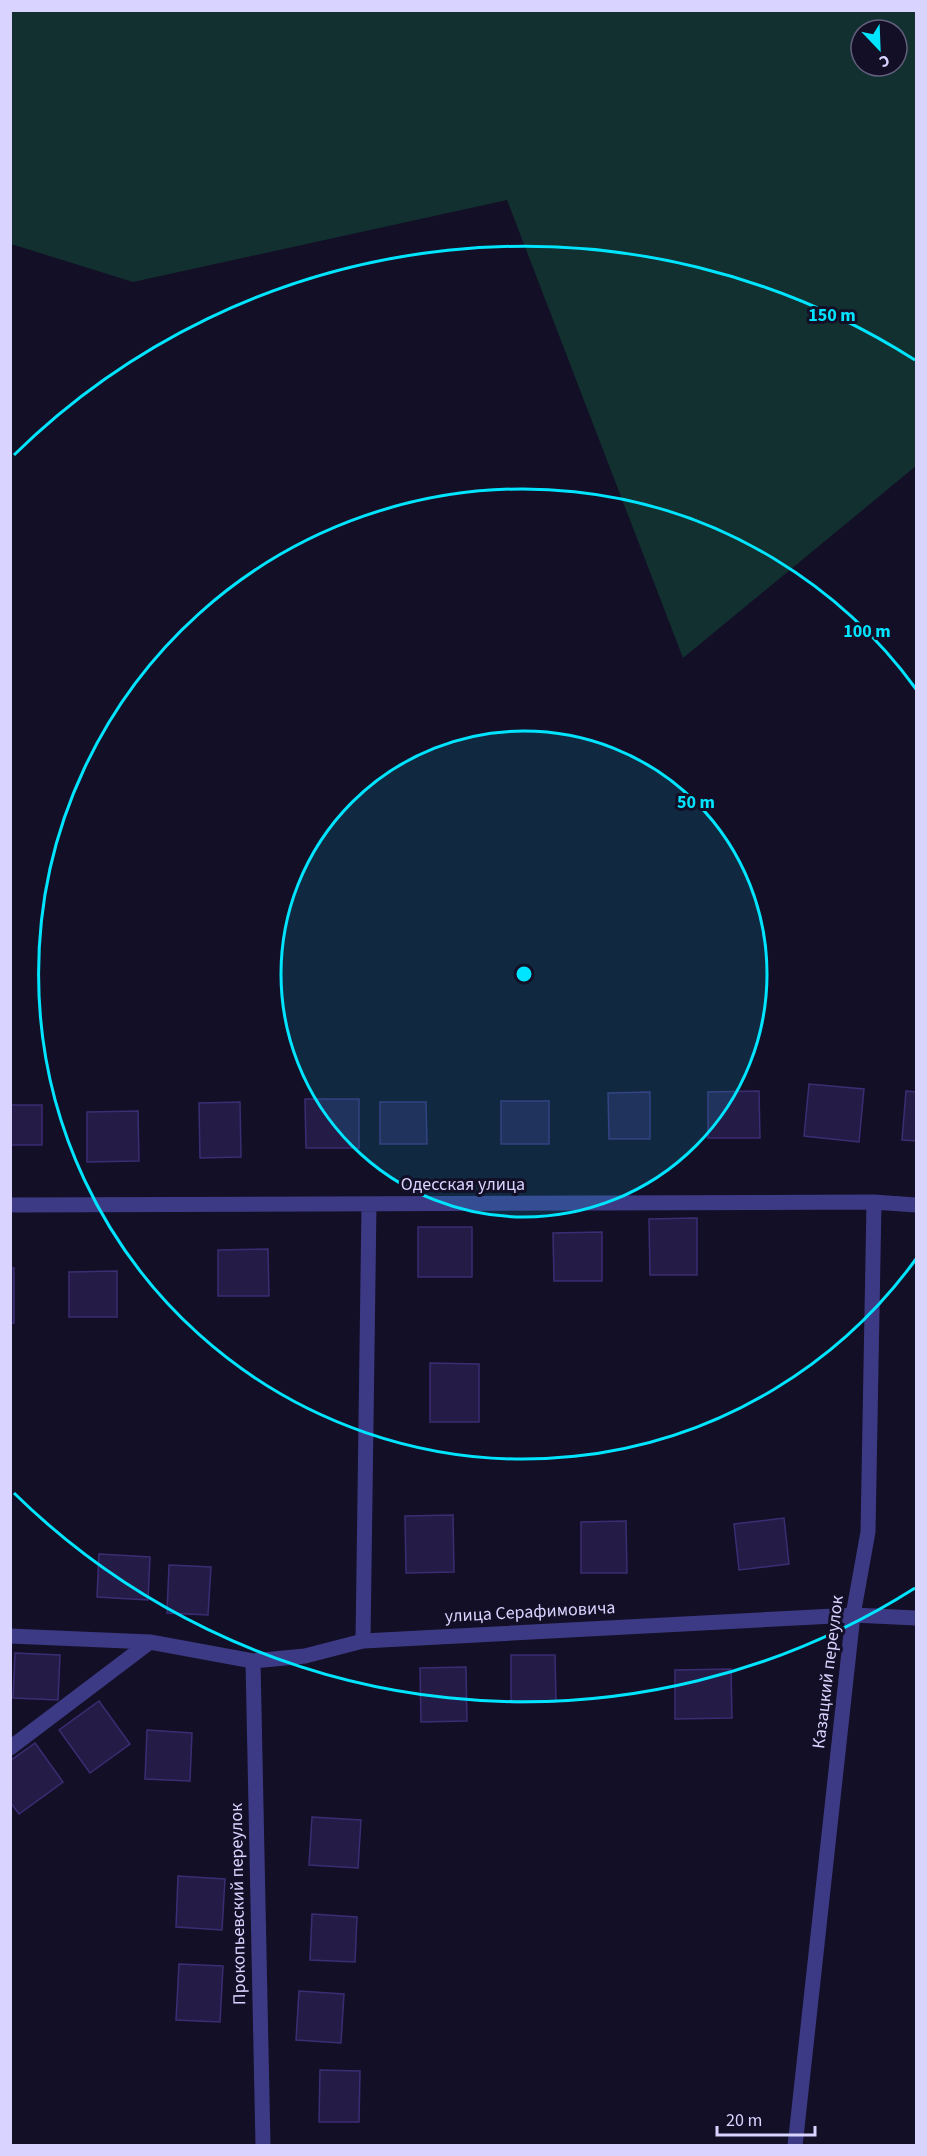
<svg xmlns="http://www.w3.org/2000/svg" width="927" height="2156" font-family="'Source Sans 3',sans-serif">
<rect width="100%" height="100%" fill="#130f26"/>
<path fill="#12302f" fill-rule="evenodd" d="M10 11H916V466L683 658 507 200 133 282 11 244ZM861 30H897V66H861Z"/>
<path fill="#241b47" stroke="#3b2d73" stroke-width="1.5" d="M809 1084 864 1089 859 1142 804 1136Z
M759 1091 760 1138H708V1092Z
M906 1091 916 1092V1141L902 1140Z
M650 1092V1139H609L608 1093Z
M305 1099H359V1148H306Z
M501 1101H549V1144H501Z
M240 1102 241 1157 200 1158 199 1103Z
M380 1102H426L427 1144H380Z
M10 1105H42V1145H10Z
M138 1111 139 1161 87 1162V1112Z
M697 1218V1275H650L649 1219Z
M418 1227H472V1277H418Z
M602 1232V1281H554L553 1233Z
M268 1249 269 1296H218V1250Z
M10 1268H14V1323H10Z
M117 1271V1317H69V1272Z
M430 1363 479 1364V1422H430Z
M453 1515 454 1572 406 1573 405 1516Z
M784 1518 789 1564 739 1570 734 1524Z
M626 1521 627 1573H581V1522Z
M99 1554 150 1557 148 1600 97 1597Z
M169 1565 211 1567 208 1615 167 1613Z
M15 1653 60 1655 58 1700 13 1698Z
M511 1655H555L556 1702 511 1703Z
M466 1667 467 1721 421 1722 420 1668Z
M731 1669 732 1718 675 1719V1670Z
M99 1701 130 1744 90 1773 59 1730Z
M147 1730 192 1733 190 1781 145 1779Z
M35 1743 63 1782 19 1814 10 1802V1761Z
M312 1817 361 1820 358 1868 309 1865Z
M178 1876 225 1879 222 1930 176 1927Z
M312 1914 357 1917 355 1962 310 1960Z
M179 1964 223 1966 220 2022 176 2020Z
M299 1991 344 1994 341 2043 296 2040Z
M320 2070 360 2071 359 2122H319Z"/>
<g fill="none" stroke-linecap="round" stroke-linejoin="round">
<path stroke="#3d3a85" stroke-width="15" d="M10 1205 874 1202 916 1205
M10 1636 150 1642 253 1661 305 1656 363 1641 853 1615 916 1618
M363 1641 369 1204
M253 1661 263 2146
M10 1748 150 1642
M795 2146 853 1615 868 1532 874 1202"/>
</g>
<circle cx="524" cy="974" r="243" fill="#00e5ff" fill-opacity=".12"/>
<g fill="none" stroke="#00e5ff" stroke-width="3">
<circle cx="524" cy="974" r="243"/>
<path d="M916 1259A485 485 0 1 1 916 689"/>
<path d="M915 1588A728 728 0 0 1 14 1493M14 455A728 728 0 0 1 915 360"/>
</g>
<g text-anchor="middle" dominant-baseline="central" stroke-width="6" stroke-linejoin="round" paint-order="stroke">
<g font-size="18" fill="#d9d4ff" stroke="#130f26">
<text x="463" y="1184">Одесская улица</text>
<text transform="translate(530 1612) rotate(-3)">улица Серафимовича</text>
<text transform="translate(828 1672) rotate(-83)">Казацкий переулок</text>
<text transform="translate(238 1904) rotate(-91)">Прокопьевский переулок</text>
</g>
</g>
<circle cx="524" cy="974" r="9" fill="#00e5ff" stroke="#130f26" stroke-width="3"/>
<g font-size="18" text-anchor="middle" font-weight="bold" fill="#00e5ff" stroke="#130f26" stroke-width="6" stroke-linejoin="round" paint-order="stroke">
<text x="832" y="321">150 m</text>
<text x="867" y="637">100 m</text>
<text x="696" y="808">50 m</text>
</g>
<rect width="927" height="2156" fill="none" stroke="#d9d4ff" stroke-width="24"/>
<g transform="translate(879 48) rotate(157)"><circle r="28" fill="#130f26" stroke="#625e7d" stroke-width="1.5"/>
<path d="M0-4.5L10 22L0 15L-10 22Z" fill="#00e5ff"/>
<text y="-9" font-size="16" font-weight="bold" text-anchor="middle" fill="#d9d4ff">С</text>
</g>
<path d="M717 2126v9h98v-9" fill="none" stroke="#d9d4ff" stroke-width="3"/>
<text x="726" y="2126" font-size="18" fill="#d9d4ff" stroke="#130f26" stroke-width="4.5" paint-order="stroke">20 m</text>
</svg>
